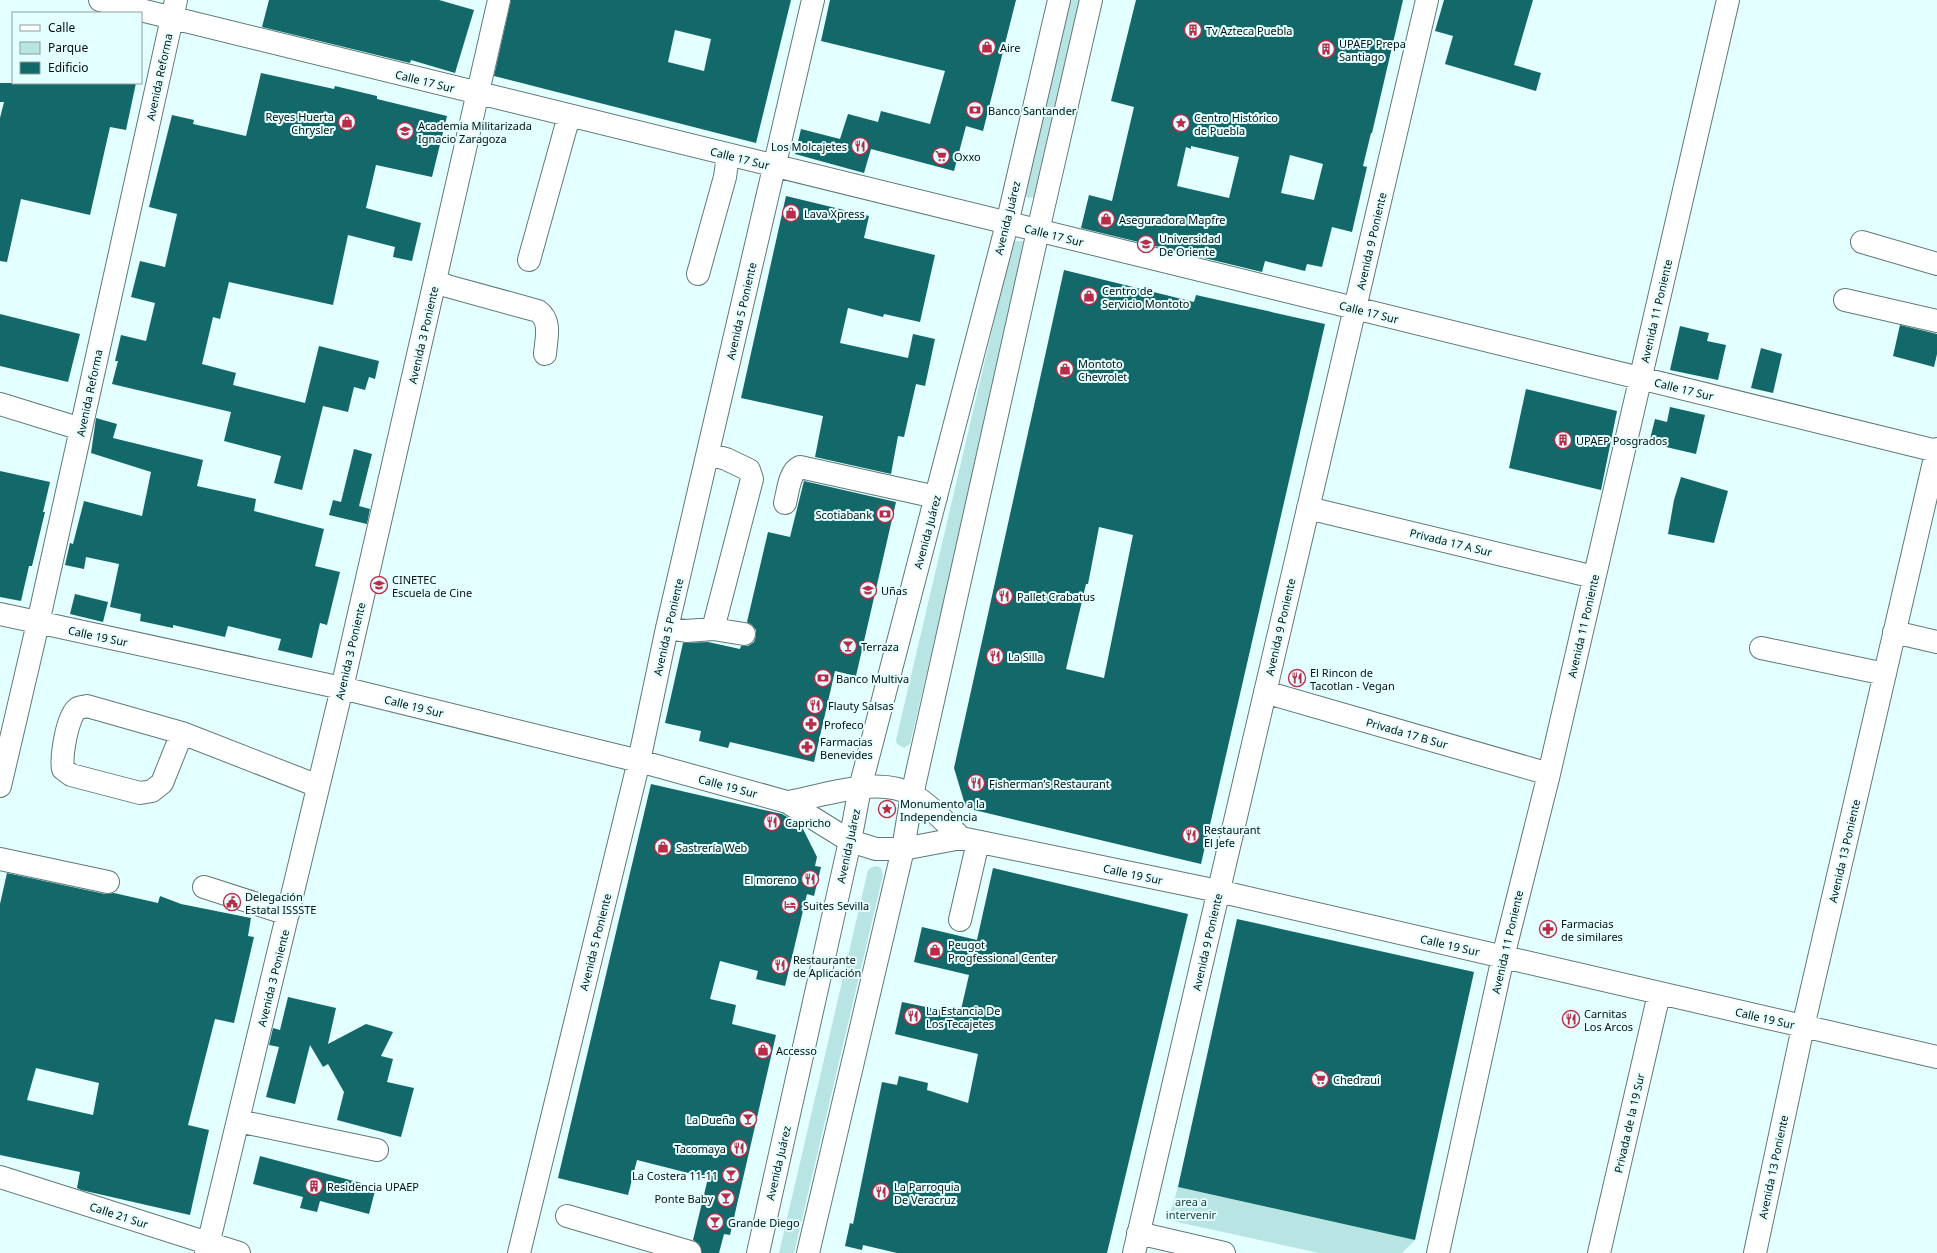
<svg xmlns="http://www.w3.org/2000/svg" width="1937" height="1253" font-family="'Noto Sans',sans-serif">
<rect width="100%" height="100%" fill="#e3ffff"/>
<path fill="#b8e5e4" d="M1068 0H1083L1036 197 1028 198 1024 194Z
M1015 241H1022L1025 245 1026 250 910 744 904 748 897 744 896 740 1012 245Z
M877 866 881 868 883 875 794 1253H779L868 870 872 867Z
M1178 1187 1415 1240 1402 1253H1319L1168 1220Z"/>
<path fill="#136869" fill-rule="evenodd" d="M269 0H439L474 10 455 73 411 60 410 63 262 27Z
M511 0H791L756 143 494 76ZM675 30 711 39 704 71 668 62Z
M830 0H1016L983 131 966 126 954 171 871 149 864 173 795 154 801 129 840 139 848 114 878 122 881 111 930 124 945 71 821 41Z
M1136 0H1403L1372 133H1371L1363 166 1367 167 1352 232 1332 227 1322 267 1307 264 1305 271 1265 261 1262 272 1081 228 1089 195 1112 201 1134 107 1111 101ZM1191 146 1239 157 1229 198 1177 186 1186 147 1191 149ZM1290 155 1323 164 1314 200 1281 193Z
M1444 0H1533L1514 65 1541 73 1536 91 1445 64 1453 36 1435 31Z
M261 73 334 89 335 86 377 96V99L447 116 432 177 376 165 366 208 421 223 412 261 393 257 395 247 348 235 333 305 229 282 220 319 213 317 202 364 236 373 233 385 305 403 319 346 379 361 375 379 369 377 365 390 354 387 348 412 323 406 302 490 274 483 281 456 224 441 231 412 112 384 118 361H115L121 335 146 341 155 303 131 297 140 261 165 267 177 214 149 207 172 115 194 120 193 124 246 136Z
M0 83H136L126 130 110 127 90 215 21 199 7 262 0 261V118L4 102H0Z
M786 196 869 216 864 238 935 255 920 322 884 314 883 317 848 308 840 343 908 358 913 334 935 339 925 386 916 384 904 437 898 436 891 474 815 457 823 416 741 398Z
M1064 270 1194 302 1196 295 1325 324 1201 864 966 808 954 768ZM1099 527 1133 535 1104 678 1066 669 1086 584H1088Z
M0 314 80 334 68 382 0 366Z
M1900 325 1937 334V354L1934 367 1893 356Z
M1680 326 1709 333 1707 341 1726 345 1718 380 1670 370Z
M1761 348 1782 354 1773 393 1751 388Z
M1526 389 1617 411 1601 490 1509 468Z
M1670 407 1705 415 1696 454 1649 443 1655 419 1667 422Z
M96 418 117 424 113 438 203 460 197 486 256 499 254 511 324 529 315 566 340 572 327 625 320 623 312 658 278 650 281 639 228 626 225 637 173 625V628L140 621 141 614 110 607 119 564 86 557 84 569 65 565 70 543 73 544 84 501 142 516 151 472 91 453Z
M354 449 372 454 359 506 370 509 367 524 329 515 333 500 341 502Z
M0 471 50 482 43 512H45L32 566H29L21 601 0 597Z
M1681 477 1728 491 1714 543 1668 534 1674 500Z
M804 481 896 502 856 676 835 671 814 762 730 742 728 748 699 741 701 731 665 723 683 643 708 642 740 649 741 646H748L754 642 756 636V630L752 625 747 622 768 532 790 537Z
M75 594 108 602 103 622 70 614Z
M651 784 782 814 801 825 817 857 815 866 821 867 814 896 807 894 785 986 756 979 758 971 720 961 710 999 736 1005 732 1024 776 1035 730 1235 724 1234 719 1253H702L699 1244 693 1240 708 1178 637 1160 628 1195 558 1178Z
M993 868 1188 914 1107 1253H897L863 1245 862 1250 845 1246 850 1223 853 1224 882 1082 897 1085 899 1076 928 1083 927 1090 968 1103 978 1054 895 1034 902 1002 960 1014 969 975 914 962 922 927 977 940Z
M7 873 105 894 114 893 158 903 160 896 181 904 251 918 248 936 254 937 234 1023 215 1019 188 1125 209 1130 190 1215 81 1190 77 1188 80 1172 0 1155V904ZM36 1068 99 1083 93 1115 27 1100Z
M1237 919 1474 972 1415 1240 1178 1187Z
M288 997 336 1008 328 1044 366 1024 393 1032 381 1056 393 1059 387 1082 414 1088 401 1137 337 1120 344 1092 328 1064 323 1067 310 1045 295 1104 266 1097 279 1047 269 1045 273 1028 280 1030Z
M260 1156 376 1187 369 1214 320 1201 317 1212 300 1208 303 1197 253 1184Z"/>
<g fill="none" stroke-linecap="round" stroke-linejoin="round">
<g stroke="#607978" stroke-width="24">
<path id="minor" d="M100 0 1937 451
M1862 242 1937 264
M529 260 569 116
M698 274 725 177 728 155
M436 281 447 286 538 311C552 321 546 339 545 354
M1845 300 1937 321
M0 404 81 429
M785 503C788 492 789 472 800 467L936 497
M1308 508 1594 577
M0 614 342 688 639 761 787 802 850 841 876 849H903L961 838 1218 891 1937 1057
M667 628 686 631 713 629 752 479 749 470 726 459 708 454
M713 629 744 634
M1894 632 1937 642
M1761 648 1885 674
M1265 692 1549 774
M182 733 162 783 152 791 140 793 71 775 63 769C61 757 67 715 78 708 80 707 85 707 87 706L182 733 318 786
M0 786 38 623 176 0
M787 802C824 796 878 775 913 795 931 806 946 823 961 838
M0 859 108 882
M204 887 288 914
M960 920 978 842
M238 1121 377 1150
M0 1177 239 1253
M567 1216 690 1252
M1138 1233 1224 1253
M206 1253 342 688 499 0
M519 1253 639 761 667 628 813 0
M1134 1253 1427 0
M1438 1253 1503 957 1549 774 1728 0
M1599 1253 1659 994
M1755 1253 1803 1027 1937 449"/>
</g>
<g stroke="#607978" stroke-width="24">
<path id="major" d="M758 1253 850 841 860 788 1007 224 1059 0
M808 1253 903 849 912 795 1038 231 1091 0"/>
</g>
<use href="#minor" stroke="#fff" stroke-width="22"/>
<use href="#major" stroke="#fff" stroke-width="22"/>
</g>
<defs>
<g id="building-ring" transform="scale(0.9)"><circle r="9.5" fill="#e3ffff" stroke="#bb2a46" stroke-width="1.5"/><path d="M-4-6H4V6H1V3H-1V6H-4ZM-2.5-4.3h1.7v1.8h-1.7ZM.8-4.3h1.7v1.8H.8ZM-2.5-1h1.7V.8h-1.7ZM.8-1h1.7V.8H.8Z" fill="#bb2a46"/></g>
<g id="shop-ring" transform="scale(0.9)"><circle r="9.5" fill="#e3ffff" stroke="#bb2a46" stroke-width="1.5"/><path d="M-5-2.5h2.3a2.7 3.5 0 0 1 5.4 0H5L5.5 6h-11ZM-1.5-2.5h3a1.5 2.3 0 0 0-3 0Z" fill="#bb2a46"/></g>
<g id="bank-ring" transform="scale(0.9)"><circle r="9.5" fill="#e3ffff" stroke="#bb2a46" stroke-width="1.5"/><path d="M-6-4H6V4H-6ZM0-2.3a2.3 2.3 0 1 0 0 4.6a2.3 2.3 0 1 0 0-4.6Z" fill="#bb2a46"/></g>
<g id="sight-ring" transform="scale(0.9)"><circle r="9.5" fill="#e3ffff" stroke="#bb2a46" stroke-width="1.5"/><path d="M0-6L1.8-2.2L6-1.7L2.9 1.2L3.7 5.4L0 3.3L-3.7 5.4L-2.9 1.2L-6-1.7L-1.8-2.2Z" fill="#bb2a46"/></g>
<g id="school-ring" transform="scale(0.9)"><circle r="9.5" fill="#e3ffff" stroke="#bb2a46" stroke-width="1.5"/><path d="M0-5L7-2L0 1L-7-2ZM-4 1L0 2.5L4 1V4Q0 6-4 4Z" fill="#bb2a46"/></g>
<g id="restaurant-ring" transform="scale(0.9)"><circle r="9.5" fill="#e3ffff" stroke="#bb2a46" stroke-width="1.5"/><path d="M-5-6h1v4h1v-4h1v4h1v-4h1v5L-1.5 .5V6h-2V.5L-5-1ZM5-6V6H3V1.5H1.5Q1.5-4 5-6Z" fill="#bb2a46"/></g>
<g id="supermarket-ring" transform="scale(0.9)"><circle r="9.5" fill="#e3ffff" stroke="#bb2a46" stroke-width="1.5"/><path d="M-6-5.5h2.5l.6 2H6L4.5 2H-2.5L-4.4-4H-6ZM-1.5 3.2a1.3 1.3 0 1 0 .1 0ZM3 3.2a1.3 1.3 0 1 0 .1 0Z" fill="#bb2a46"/></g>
<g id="university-ring" transform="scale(0.9)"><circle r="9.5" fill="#e3ffff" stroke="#bb2a46" stroke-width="1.5"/><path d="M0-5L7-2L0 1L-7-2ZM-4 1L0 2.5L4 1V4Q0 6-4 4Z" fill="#bb2a46"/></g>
<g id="bar-ring" transform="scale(0.9)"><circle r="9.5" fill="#e3ffff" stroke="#bb2a46" stroke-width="1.5"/><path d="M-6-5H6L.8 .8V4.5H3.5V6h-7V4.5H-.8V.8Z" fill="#bb2a46"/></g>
<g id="pharmacy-ring" transform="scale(0.9)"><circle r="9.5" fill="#e3ffff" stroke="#bb2a46" stroke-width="1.5"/><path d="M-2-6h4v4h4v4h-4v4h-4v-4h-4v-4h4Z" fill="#bb2a46"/></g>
<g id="civic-ring" transform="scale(0.9)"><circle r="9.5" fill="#e3ffff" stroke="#bb2a46" stroke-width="1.5"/><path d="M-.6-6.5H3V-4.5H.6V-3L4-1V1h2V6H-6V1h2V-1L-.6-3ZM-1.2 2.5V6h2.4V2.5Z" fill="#bb2a46"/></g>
<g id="hotel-ring" transform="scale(0.9)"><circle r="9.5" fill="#e3ffff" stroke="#bb2a46" stroke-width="1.5"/><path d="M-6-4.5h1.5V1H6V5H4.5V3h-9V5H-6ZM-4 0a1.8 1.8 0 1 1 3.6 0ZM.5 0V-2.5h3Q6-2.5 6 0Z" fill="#bb2a46"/></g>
</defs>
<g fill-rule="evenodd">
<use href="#building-ring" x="1193" y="30"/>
<use href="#shop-ring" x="987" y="47"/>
<use href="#building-ring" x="1326" y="49"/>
<use href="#bank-ring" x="975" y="110"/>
<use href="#shop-ring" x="347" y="122"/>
<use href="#sight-ring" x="1181" y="123"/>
<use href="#school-ring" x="405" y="131"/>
<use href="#restaurant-ring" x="860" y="146"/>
<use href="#supermarket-ring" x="941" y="156"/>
<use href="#shop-ring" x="791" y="213"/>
<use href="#shop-ring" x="1106" y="219"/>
<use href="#university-ring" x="1146" y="244"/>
<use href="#shop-ring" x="1089" y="296"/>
<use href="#shop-ring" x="1065" y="369"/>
<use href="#building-ring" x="1563" y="440"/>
<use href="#bank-ring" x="885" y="514"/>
<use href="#university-ring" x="379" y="585"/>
<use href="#school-ring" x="868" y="590"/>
<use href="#restaurant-ring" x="1004" y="596"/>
<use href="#bar-ring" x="848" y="646"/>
<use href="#restaurant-ring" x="995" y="656"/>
<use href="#bank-ring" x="823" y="678"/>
<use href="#restaurant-ring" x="1297" y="678"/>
<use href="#restaurant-ring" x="815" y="705"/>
<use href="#pharmacy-ring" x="811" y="724"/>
<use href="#pharmacy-ring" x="807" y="747"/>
<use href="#restaurant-ring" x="976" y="783"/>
<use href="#sight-ring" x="887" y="809"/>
<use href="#restaurant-ring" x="772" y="822"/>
<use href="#restaurant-ring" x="1191" y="835"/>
<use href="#shop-ring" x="663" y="847"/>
<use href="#restaurant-ring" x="810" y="879"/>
<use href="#civic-ring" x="232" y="902"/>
<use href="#hotel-ring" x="790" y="905"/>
<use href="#pharmacy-ring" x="1548" y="929"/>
<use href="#shop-ring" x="935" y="950"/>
<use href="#restaurant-ring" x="780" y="965"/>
<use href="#restaurant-ring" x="913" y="1016"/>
<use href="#restaurant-ring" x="1571" y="1019"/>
<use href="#shop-ring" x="763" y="1050"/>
<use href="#supermarket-ring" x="1320" y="1079"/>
<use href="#bar-ring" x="748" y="1119"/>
<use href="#restaurant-ring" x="739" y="1148"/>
<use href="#bar-ring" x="731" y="1175"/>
<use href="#building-ring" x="314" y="1186"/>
<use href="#restaurant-ring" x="881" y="1192"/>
<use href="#bar-ring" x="726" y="1198"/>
<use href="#bar-ring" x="715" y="1222"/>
</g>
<g text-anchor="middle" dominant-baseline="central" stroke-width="4" stroke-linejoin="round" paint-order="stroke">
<g font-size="11" fill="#060f0f" stroke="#e3ffff" text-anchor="start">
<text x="1206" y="30">Tv Azteca Puebla</text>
<text x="1339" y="43">UPAEP Prepa<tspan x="1339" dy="13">Santiago</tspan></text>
<text x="1000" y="47">Aire</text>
<text x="988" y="110">Banco Santander</text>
<text x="334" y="116" text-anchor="end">Reyes Huerta<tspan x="334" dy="13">Chrysler</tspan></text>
<text x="1194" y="117">Centro Histórico<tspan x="1194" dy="13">de Puebla</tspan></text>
<text x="418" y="125">Academia Militarizada<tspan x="418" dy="13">Ignacio Zaragoza</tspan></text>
<text x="847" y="146" text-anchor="end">Los Molcajetes</text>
<text x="954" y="156">Oxxo</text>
<text x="804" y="213">Lava Xpress</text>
<text x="1119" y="219">Aseguradora Mapfre</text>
<text x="1159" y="238">Universidad<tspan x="1159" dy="13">De Oriente</tspan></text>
<text x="1102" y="290">Centro de<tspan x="1102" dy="13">Servicio Montoto</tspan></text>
<text x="1078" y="363">Montoto<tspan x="1078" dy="13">Chevrolet</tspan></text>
<text x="1576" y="440">UPAEP Posgrados</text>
<text x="872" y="514" text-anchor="end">Scotiabank</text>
<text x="392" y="579">CINETEC<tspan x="392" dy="13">Escuela de Cine</tspan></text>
<text x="881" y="590">Uñas</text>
<text x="1017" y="596">Pallet Crabatus</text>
<text x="861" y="646">Terraza</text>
<text x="1008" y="656">La Silla</text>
<text x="1310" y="672">El Rincon de<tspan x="1310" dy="13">Tacotlan - Vegan</tspan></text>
<text x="836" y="678">Banco Multiva</text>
<text x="828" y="705">Flauty Salsas</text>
<text x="824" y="724">Profeco</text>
<text x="820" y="741">Farmacias<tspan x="820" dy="13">Benevides</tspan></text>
<text x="989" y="783">Fisherman’s Restaurant</text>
<text x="900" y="803">Monumento a la<tspan x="900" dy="13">Independencia</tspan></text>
<text x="785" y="822">Capricho</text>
<text x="1204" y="829">Restaurant<tspan x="1204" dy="13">El Jefe</tspan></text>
<text x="676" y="847">Sastrería Web</text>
<text x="797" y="879" text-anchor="end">El moreno</text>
<text x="245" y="896">Delegación<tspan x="245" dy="13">Estatal ISSSTE</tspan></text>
<text x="803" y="905">Suites Sevilla</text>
<text x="1561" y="923">Farmacias<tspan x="1561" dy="13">de similares</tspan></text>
<text x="948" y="944">Peugot<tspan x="948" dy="13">Progfessional Center</tspan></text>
<text x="793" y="959">Restaurante<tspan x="793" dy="13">de Aplicación</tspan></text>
<text x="926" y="1010">La Estancia De<tspan x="926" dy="13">Los Tecajetes</tspan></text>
<text x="1584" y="1013">Carnitas<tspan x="1584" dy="13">Los Arcos</tspan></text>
<text x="776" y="1050">Accesso</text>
<text x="1333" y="1079">Chedraui</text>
<text x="735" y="1119" text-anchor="end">La Dueña</text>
<text x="726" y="1148" text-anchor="end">Tacomaya</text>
<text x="718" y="1175" text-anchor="end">La Costera 11-11</text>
<text x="327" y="1186">Residencia UPAEP</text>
<text x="894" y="1186">La Parroquia<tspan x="894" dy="13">De Veracruz</tspan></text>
<text x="713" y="1198" text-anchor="end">Ponte Baby</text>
<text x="728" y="1222">Grande Diego</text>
</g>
<g font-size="11" fill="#060f0f" stroke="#e3ffff">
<text transform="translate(159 77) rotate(-78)">Avenida Reforma</text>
<text transform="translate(425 81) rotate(14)">Calle 17 Sur</text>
<text transform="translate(740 158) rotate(14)">Calle 17 Sur</text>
<text transform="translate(1007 218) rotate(-76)">Avenida Juárez</text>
<text transform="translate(1054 235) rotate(14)">Calle 17 Sur</text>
<text transform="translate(1371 241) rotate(-77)">Avenida 9 Poniente</text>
<text transform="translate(741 311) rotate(-77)">Avenida 5 Poniente</text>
<text transform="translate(1656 311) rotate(-77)">Avenida 11 Poniente</text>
<text transform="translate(1369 312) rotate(14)">Calle 17 Sur</text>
<text transform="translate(423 335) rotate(-77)">Avenida 3 Poniente</text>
<text transform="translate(1684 389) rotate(14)">Calle 17 Sur</text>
<text transform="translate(89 393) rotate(-78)">Avenida Reforma</text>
<text transform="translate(927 532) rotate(-75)">Avenida Juárez</text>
<text transform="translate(1451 542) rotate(14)">Privada 17 A Sur</text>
<text transform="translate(1583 626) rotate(-77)">Avenida 11 Poniente</text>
<text transform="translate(668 627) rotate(-77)">Avenida 5 Poniente</text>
<text transform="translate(1280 627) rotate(-77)">Avenida 9 Poniente</text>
<text transform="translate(98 636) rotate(12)">Calle 19 Sur</text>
<text transform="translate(350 651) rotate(-77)">Avenida 3 Poniente</text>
<text transform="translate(414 706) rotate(14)">Calle 19 Sur</text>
<text transform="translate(1407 733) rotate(16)">Privada 17 B Sur</text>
<text transform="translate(728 786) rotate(15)">Calle 19 Sur</text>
<text transform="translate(848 846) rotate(-78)">Avenida Juárez</text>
<text transform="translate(1844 851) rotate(-77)">Avenida 13 Poniente</text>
<text transform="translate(1133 874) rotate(12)">Calle 19 Sur</text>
<text transform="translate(595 942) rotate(-76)">Avenida 5 Poniente</text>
<text transform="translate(1207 942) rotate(-77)">Avenida 9 Poniente</text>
<text transform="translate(1507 942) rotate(-77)">Avenida 11 Poniente</text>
<text transform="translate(1450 945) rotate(13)">Calle 19 Sur</text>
<text transform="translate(273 978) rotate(-76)">Avenida 3 Poniente</text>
<text transform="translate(1765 1018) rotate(13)">Calle 19 Sur</text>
<text transform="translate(1629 1123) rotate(-77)">Privada de la 19 Sur</text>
<text transform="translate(778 1163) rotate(-77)">Avenida Juárez</text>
<text transform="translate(1773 1167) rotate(-78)">Avenida 13 Poniente</text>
<text transform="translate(119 1215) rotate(18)">Calle 21 Sur</text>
</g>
<g font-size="11" fill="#173c3c" stroke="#e3ffff">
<text x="1191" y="1201">area a<tspan x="1191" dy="13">intervenir</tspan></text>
</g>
</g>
<rect x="12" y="12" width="130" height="72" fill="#e3ffff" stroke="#8b9f9f"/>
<rect x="20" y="25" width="20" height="6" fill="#ffffff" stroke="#8b9f9f"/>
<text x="48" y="32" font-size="12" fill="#060f0f">Calle</text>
<rect x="20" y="42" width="20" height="12" fill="#b8e5e4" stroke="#8b9f9f"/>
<text x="48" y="52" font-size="12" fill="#060f0f">Parque</text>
<rect x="20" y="62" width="20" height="12" fill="#136869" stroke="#8b9f9f"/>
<text x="48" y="72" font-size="12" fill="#060f0f">Edificio</text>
</svg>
